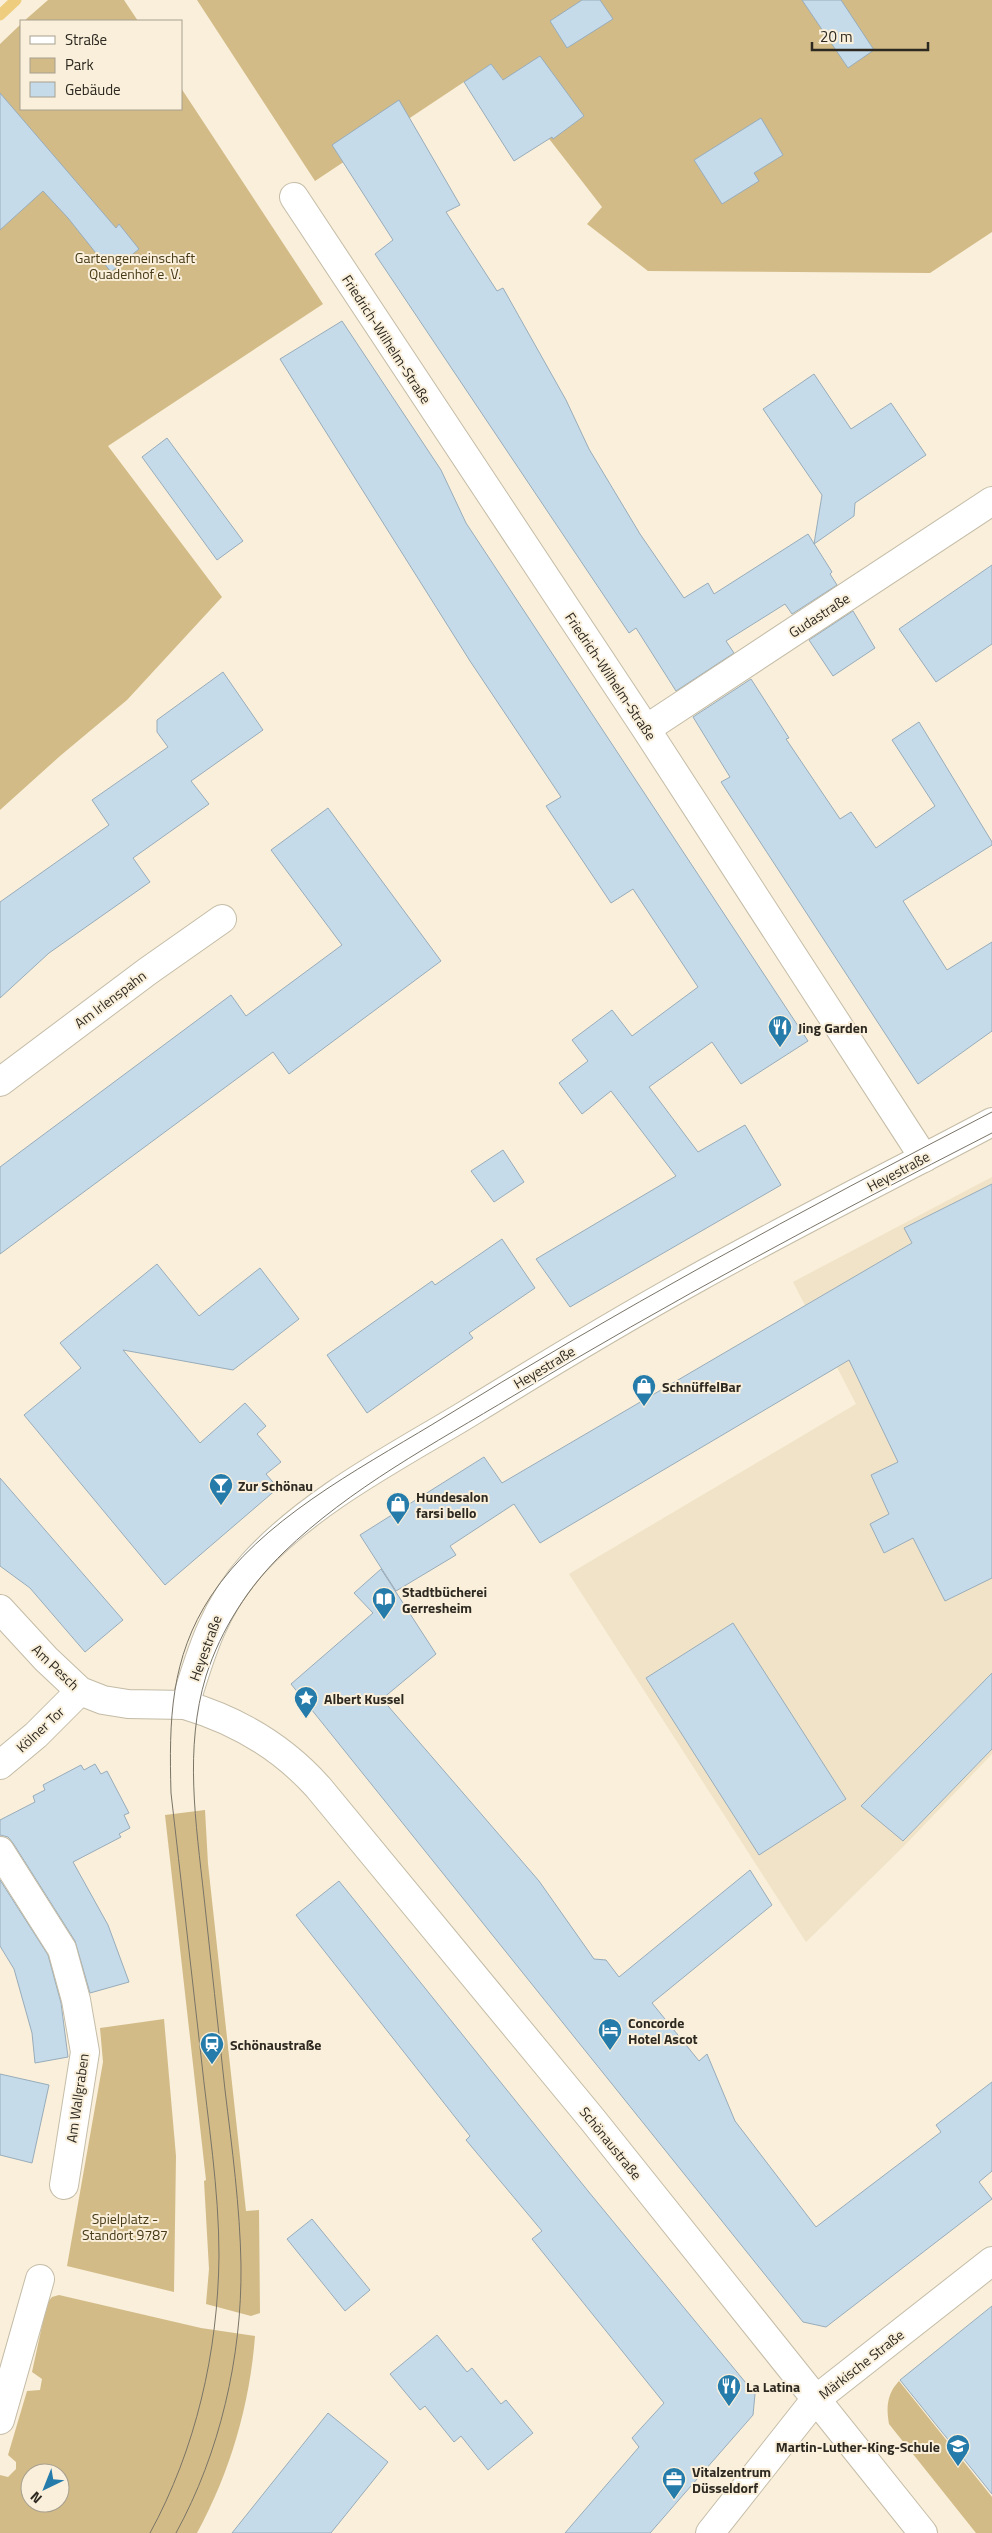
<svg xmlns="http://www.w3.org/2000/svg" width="992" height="2533" font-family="'Titillium Web',sans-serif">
<rect width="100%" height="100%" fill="#f9efda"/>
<path fill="#f0e3c7" d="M992 1177V1754L903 1847 806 1942 569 1574 856 1404 793 1282Z"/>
<path fill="#d2bb87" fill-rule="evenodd" d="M48 0H124L138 21H24Z
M197 0H992V232L930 273 648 271 587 224 602 207 491 64 315 181Z
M21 24V109H181V88L323 304 108 446 222 597 127 700 60 756 0 810V44Z
M205 1810 208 1864 246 2211 259 2210 260 2313 251 2316 206 2304 209 2269 204 2181 206 2180 165 1815Z
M164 2019 176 2156 174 2292 67 2266 103 2062 100 2028Z
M59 2295 201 2328 255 2336C250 2404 230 2473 197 2533H0V2475L8 2477 16 2469V2462L8 2455 27 2391 40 2390 42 2379 32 2372 47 2303 52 2297ZM30 2473H60V2503H30Z
M899 2381 992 2497V2533H976L889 2424C886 2407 887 2394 899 2381Z"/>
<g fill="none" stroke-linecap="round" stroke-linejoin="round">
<path stroke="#eece7e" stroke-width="11" d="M0 15 16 0"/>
</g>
<path fill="#c6dbe9" stroke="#98acba" d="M582 0H600L613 19 567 48 550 21Z
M802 0H841L874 50 848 68Z
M540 56 584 116 553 139 552 137 514 161 464 82 491 64 503 80Z
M0 93 116 228 119 224 139 249 111 272 68 218 43 191 0 230Z
M399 100 460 205 446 212 497 291 503 288 566 400 589 449 640 534 684 598 708 583 714 594 808 534 832 572 830 574 837 585 792 614 785 604 726 641 734 653 676 691 636 628 629 633 375 254 393 240 332 145Z
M761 118 783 155 754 173 759 181 722 204 694 160Z
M342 321 441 470 466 523 808 1041 741 1084 712 1042 649 1087 698 1152 745 1125 781 1185 570 1307 536 1259 676 1176 611 1091 582 1114 559 1083 588 1061 572 1040 612 1010 632 1036 698 987 633 889 611 903 546 806 561 797 470 661 280 359Z
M814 374 851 429 891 403 926 455 855 503 854 516 814 544 822 495 763 409Z
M167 438 243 541 217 560 142 457Z
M992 565V644L936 682 899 629Z
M853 611 875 648 833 676 809 640Z
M223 672 263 730 191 781 209 804 133 858 150 882 49 953 0 998V902L109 825 92 800 168 747 157 732V720Z
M751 679 789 738 786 739 840 819 851 812 876 848 935 806 892 740 919 722 992 842V845L903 901 947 970 992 942V1031L918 1084 721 782 730 777 693 717Z
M328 808 441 961 289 1074 273 1052 0 1254V1167L231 995 246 1016 342 945 271 850Z
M503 1150 524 1182 494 1202 471 1171Z
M992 1184V1578L945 1601 913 1538 884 1553 870 1524 889 1514 871 1475 898 1462 849 1360 540 1543 514 1504 450 1546 456 1555 396 1591 360 1535 484 1457 502 1483 912 1243 904 1228Z
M502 1239 535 1288 469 1333 473 1338 367 1413 327 1355 432 1281 435 1285Z
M157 1264 199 1316 260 1268 299 1319 233 1370 123 1350 200 1443 245 1403 266 1426 257 1434 281 1462 266 1474 278 1488 165 1585 24 1415 81 1368 60 1343Z
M0 1478 123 1620 85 1652 30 1588 0 1566Z
M381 1569 436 1654 382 1699 539 1881 594 1959 606 1960 619 1977 750 1870 772 1905 652 2003 699 2061 707 2054 735 2121 816 2227 941 2132 936 2125 992 2082V2171L979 2182 992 2199 826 2327 803 2322 291 1684 373 1613 354 1593Z
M733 1623 846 1799 759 1855 646 1678Z
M992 1673V1749L903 1841 861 1806Z
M95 1764 101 1774 107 1771 129 1813 124 1815 130 1828 119 1834 121 1837 73 1862 108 1925 129 1982 90 1993 75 1941 13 1843 8 1837 0 1835V1820L35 1802 33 1796 45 1790 43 1785 81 1765 84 1770Z
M0 1880 48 1955 61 2003 68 2057 35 2063 32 2033 14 1969 0 1946Z
M339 1881 588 2191 755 2394 753 2415 650 2533H565L639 2447 632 2438 664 2403 532 2239 542 2231 466 2140 470 2136 296 1915Z
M0 2074 49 2085 32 2163 0 2155Z
M312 2219 370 2290 345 2311 287 2239Z
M992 2306V2494L900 2380Z
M437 2335 467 2372 472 2368 501 2404 506 2400 533 2433 488 2470 461 2436 454 2442 425 2406 420 2410 390 2374Z
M328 2413 388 2462 331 2533H232Z"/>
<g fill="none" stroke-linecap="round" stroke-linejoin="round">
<g stroke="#c4bca7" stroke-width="30">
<path id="street" d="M294 197 646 729 924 1158
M646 729 992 501
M0 1082 148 971 222 919
M0 1609 46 1659 80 1691 103 1700 128 1704 185 1705
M0 1765 36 1735 80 1691
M0 1851 62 1949 76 2000 85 2052 64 2185
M0 2420 40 2279
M710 2533 815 2400 992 2261"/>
</g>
<g stroke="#c4bca7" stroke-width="30">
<path id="secondary" d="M923 2533 592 2119 318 1787C282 1747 236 1720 185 1705 201 1651 215 1606 253 1564 310 1501 396 1457 467 1414 543 1367 619 1321 697 1278 794 1224 894 1174 992 1122"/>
</g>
<use href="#street" stroke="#fff" stroke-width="28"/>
<use href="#secondary" stroke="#fff" stroke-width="28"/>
<path stroke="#7a7467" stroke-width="1" d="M150 2533C196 2449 218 2352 219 2256 219 2189 208 2122 201 2056 191 1968 181 1880 171 1793 169 1721 170 1658 211 1596 260 1521 357 1470 433 1424 614 1312 802 1210 992 1112
M176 2533C220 2453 242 2357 241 2265 240 2207 232 2148 225 2090 218 2026 211 1961 204 1897 196 1823 184 1749 206 1676 221 1629 249 1586 284 1552 350 1488 435 1443 513 1396 669 1302 830 1216 992 1133"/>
</g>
<defs>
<g id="restaurant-pin" transform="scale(1.25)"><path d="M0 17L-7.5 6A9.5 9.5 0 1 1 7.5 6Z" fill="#257cab" stroke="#f9efda"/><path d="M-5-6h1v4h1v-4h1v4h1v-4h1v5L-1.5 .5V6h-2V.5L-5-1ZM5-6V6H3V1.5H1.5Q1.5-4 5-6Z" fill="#fff"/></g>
<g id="shop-pin" transform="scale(1.25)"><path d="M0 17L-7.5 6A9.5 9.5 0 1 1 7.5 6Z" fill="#257cab" stroke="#f9efda"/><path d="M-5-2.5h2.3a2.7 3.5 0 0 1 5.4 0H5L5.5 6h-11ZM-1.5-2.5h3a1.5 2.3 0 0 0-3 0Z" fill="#fff"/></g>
<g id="bar-pin" transform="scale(1.25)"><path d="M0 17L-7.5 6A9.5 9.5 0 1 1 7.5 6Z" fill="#257cab" stroke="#f9efda"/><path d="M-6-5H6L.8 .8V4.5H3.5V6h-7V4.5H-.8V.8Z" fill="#fff"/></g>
<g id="library-pin" transform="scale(1.25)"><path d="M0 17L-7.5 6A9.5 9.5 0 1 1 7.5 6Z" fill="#257cab" stroke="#f9efda"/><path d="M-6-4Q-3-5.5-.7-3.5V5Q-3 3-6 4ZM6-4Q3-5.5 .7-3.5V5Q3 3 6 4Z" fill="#fff"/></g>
<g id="sight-pin" transform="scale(1.25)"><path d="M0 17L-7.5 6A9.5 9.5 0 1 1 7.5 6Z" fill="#257cab" stroke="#f9efda"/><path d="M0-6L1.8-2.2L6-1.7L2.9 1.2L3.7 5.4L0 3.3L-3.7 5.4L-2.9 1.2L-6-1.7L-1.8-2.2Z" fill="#fff"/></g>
<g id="hotel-pin" transform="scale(1.25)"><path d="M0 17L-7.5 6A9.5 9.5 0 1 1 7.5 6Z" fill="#257cab" stroke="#f9efda"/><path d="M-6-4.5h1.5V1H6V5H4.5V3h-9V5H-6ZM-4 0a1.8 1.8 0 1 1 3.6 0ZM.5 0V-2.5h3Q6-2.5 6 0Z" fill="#fff"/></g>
<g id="station-pin" transform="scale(1.25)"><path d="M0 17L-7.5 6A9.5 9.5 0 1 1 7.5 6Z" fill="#257cab" stroke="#f9efda"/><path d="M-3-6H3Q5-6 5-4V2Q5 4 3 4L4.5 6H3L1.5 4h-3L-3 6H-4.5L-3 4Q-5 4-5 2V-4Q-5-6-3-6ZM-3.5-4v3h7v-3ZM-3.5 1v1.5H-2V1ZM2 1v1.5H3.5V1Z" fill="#fff"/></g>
<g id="school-pin" transform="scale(1.25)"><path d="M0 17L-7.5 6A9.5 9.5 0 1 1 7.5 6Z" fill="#257cab" stroke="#f9efda"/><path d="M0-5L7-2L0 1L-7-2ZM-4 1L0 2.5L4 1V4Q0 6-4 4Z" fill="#fff"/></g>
<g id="office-pin" transform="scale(1.25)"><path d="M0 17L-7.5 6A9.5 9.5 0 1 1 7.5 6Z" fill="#257cab" stroke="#f9efda"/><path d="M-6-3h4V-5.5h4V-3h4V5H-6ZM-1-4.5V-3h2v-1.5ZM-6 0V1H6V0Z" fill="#fff"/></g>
</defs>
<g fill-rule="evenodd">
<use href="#restaurant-pin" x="780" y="1027"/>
<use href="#shop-pin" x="644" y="1386"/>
<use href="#bar-pin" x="221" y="1485"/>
<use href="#shop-pin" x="398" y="1504"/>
<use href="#library-pin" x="384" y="1599"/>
<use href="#sight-pin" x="306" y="1698"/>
<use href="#hotel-pin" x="610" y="2030"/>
<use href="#station-pin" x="212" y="2044"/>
<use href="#restaurant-pin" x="729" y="2386"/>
<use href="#school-pin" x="958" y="2446"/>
<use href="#office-pin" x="674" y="2479"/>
</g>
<g text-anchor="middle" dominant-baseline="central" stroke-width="4" stroke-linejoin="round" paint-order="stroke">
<g font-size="14" fill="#483a17" stroke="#f9efda">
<text x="135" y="257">Gartengemeinschaft<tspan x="135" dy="16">Quadenhof e. V.</tspan></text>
<text x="125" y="2218">Spielplatz -<tspan x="125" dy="16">Standort 9787</tspan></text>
</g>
<g font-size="14" fill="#2d2921" stroke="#f9efda">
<text transform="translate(387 339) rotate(57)">Friedrich-Wilhelm-Straße</text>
<text transform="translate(819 615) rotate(-33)">Gudastraße</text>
<text transform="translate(611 676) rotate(56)">Friedrich-Wilhelm-Straße</text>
<text transform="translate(110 999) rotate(-37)">Am Irlenspahn</text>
<text transform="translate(898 1171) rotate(-28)">Heyestraße</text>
<text transform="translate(544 1367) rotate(-31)">Heyestraße</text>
<text transform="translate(205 1648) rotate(-70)">Heyestraße</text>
<text transform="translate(56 1667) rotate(44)">Am Pesch</text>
<text transform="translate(40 1729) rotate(-43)">Kölner Tor</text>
<text transform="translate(77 2098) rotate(-82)">Am Wallgraben</text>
<text transform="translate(611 2143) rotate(51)">Schönaustraße</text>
<text transform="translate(861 2364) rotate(-38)">Märkische Straße</text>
</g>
<g font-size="14" font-weight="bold" fill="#2d2921" stroke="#f9efda" text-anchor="start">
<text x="798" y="1027">Jing Garden</text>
<text x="662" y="1386">SchnüffelBar</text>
<text x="238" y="1485">Zur Schönau</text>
<text x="416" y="1496">Hundesalon<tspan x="416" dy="16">farsi bello</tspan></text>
<text x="402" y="1591">Stadtbücherei<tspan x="402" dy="16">Gerresheim</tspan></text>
<text x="324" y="1698">Albert Kussel</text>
<text x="628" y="2022">Concorde<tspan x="628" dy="16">Hotel Ascot</tspan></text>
<text x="230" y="2044">Schönaustraße</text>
<text x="746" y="2386">La Latina</text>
<text x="940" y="2446" text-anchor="end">Martin-Luther-King-Schule</text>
<text x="692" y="2471">Vitalzentrum<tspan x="692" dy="16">Düsseldorf</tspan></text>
</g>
</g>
<rect x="20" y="20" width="162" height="90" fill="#f9efda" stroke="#a7a090"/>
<rect x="30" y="36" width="25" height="8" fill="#ffffff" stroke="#a7a090"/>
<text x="65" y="45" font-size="15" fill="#2d2921">Straße</text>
<rect x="30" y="58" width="25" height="15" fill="#d2bb87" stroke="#a7a090"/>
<text x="65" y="70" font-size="15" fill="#2d2921">Park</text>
<rect x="30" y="82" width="25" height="15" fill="#c6dbe9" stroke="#a7a090"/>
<text x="65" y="95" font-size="15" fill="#2d2921">Gebäude</text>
<g transform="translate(45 2488) rotate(223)"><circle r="24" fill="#f9efda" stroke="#a7a090"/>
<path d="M0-4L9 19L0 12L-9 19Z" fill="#257cab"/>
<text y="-8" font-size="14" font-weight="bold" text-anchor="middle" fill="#2d2921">N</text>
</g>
<path d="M812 42v8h116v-8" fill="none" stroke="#2d2921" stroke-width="2.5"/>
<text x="820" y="42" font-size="15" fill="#2d2921" stroke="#f9efda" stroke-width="4" paint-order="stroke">20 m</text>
</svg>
